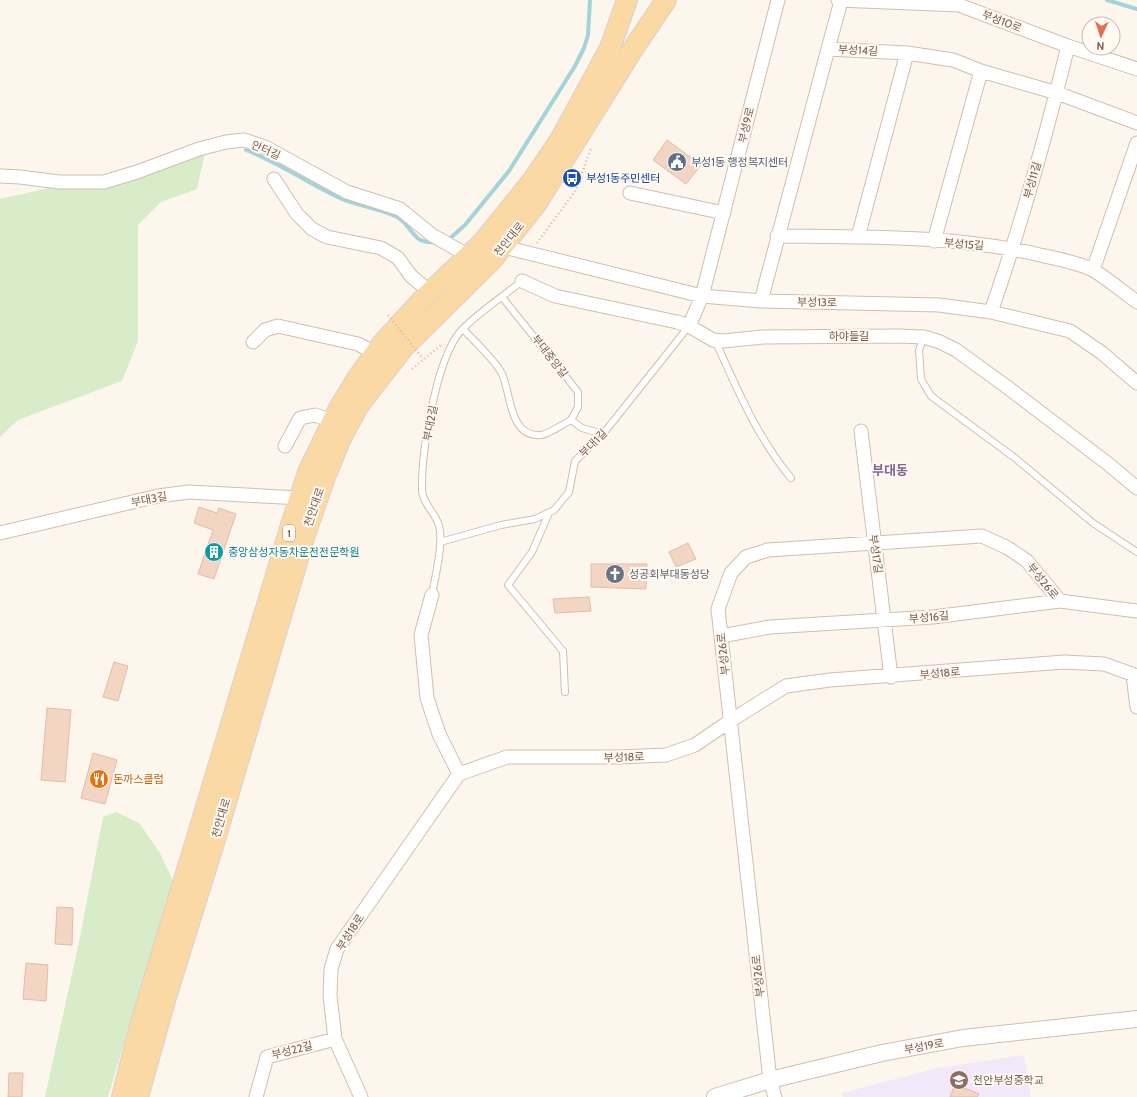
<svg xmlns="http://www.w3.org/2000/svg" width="1137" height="1097" font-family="Cabin,'Noto Sans KR',sans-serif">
<rect width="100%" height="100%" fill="#fdf6ec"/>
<path fill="#f3e8fa" d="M1024 1055 1031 1097H843L842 1093 937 1068Z"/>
<path fill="#d8ecc9" d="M205 153 197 189 161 202 138 225V341L122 381 18 420 0 437V199Z
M116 812 139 823 160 853 173 881 108 1097H45L79 942 103 817Z"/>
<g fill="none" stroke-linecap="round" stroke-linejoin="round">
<path stroke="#a5d3da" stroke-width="4" d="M1107 0 1137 9
M246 150C280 163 309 184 342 199 355 205 391 211 400 219 415 231 413 244 436 242
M447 241 465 225 509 171 575 66 584 48 588 35 590 0"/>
</g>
<path fill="#f3d5c3" stroke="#e6bba3" d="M667 140 701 165 686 184 653 160Z
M199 507 217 513 219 508 236 514 214 579 198 574 213 530 194 523Z
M688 543 696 559 676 567 669 552Z
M591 564H647L646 589 591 587Z
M589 597 591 611 555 613 553 599Z
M114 662 128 666 118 701 103 697Z
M47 708 71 710 65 782 41 780Z
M93 753 117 760 105 804 81 798Z
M57 907 73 908 72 945 55 944Z
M26 963 48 965 46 1001 23 999Z
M9 1073H23L22 1097H8Z
M955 1084 979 1094 977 1097H950Z"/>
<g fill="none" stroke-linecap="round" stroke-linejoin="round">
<g stroke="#d1beb0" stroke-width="8">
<path id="service" d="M502 297 578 392V407L571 420 582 428 603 434
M463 329C473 340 496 361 502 374 511 393 509 438 541 435 547 435 563 424 571 420
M924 337 919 350 921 379 931 396 1015 458 1093 523 1137 552
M715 340C737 389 757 437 791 478
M549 513 532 552 508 585 563 651 565 692
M440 542 501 525 535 519 554 510 569 492 575 461 603 434 689 326
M432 595C435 576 445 540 438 523 434 512 423 503 422 491 421 453 436 362 459 333 472 317 505 295 522 281"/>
</g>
<g stroke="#d1beb0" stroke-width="15">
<path id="minor" d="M838 0 959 5 1068 46 1137 69
M828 49 841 1
M0 176 20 177 59 182H104L137 172 199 149 226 142 244 140 265 147 347 192 400 209 432 235 474 259
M274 179 297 214 312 229 327 237 381 248 398 258 411 276 430 292
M630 193 724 213
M777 236C864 237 955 235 1040 255 1058 259 1077 262 1093 270 1108 279 1123 292 1137 302
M858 237 907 53
M934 241 981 71
M496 245 702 296 761 301 939 305 991 312 1070 331 1102 353 1137 383
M1093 270 1137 143
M522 281 555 296 677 322 689 326 713 340 723 341 763 337 899 336 924 337 940 342 956 350 1007 387 1107 463 1137 488
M761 301 828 49 907 53 953 60 981 71 1057 93 1137 123
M991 312C1021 225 1046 136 1068 46
M689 326 702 296 778 0
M253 342 265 330 278 326 358 344 375 353
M861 431 891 677
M285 446 300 418 315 415 332 421
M0 533 158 496 189 492 300 498
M432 595 421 635 427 698 439 734 459 774
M721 636 770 627 933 617 1060 601 1137 611
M1133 675 1137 707
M256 1097 267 1057 335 1039
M361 1097 335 1039 330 996 331 969 337 949 459 774 507 757H619L666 755 695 745 730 721 786 686 830 680 1064 662 1104 664 1137 676
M775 1097 770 1080 718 609 731 573 746 557 768 550 982 536 1008 548 1027 561 1060 601"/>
</g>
<g stroke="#d1beb0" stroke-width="18">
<path id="tertiary" d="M715 1097 770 1080 882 1053 963 1038 1137 1019"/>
</g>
<g stroke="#dad1cd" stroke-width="22">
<path id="primary" d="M122 1097 140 1026 292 522 308 472 338 410 358 377 382 344 425 297 483 242 533 180 560 140 610 48 627 0
M138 1097 166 997 214 843 305 535 325 477 341 438 359 405 404 347 492 260 537 203 635 46 666 0"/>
</g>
<path stroke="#d9b8a5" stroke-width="2.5" stroke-dasharray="1 3" stroke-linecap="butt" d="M537 243 576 190 591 148
M412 369 441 345"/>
<use href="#service" stroke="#fff" stroke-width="6"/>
<use href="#minor" stroke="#fff" stroke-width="13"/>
<use href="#tertiary" stroke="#fff" stroke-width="16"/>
<use href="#primary" stroke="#fbd9a5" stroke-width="20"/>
<path stroke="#d9b8a5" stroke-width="2.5" stroke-dasharray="1 3" stroke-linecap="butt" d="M388 315 423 359"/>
</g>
<defs>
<g id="civic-disc" transform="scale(1)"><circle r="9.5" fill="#5c6f8a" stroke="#fffaf3"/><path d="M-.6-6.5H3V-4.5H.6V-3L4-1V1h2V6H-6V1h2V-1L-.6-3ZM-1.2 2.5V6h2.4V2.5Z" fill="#fff"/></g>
<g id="bus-disc" transform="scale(1)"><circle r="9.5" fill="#1a4fb4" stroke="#fffaf3"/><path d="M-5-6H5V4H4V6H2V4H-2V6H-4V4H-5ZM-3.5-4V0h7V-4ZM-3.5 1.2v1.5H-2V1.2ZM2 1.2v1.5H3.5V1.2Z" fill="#fff"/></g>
<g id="building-disc" transform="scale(1)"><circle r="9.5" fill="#0f9aa8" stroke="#fffaf3"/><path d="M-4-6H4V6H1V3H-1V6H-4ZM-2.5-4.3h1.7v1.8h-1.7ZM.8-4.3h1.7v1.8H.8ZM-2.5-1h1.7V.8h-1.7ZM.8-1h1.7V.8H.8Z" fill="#fff"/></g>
<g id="church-disc" transform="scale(1)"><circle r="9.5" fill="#6b7280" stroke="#fffaf3"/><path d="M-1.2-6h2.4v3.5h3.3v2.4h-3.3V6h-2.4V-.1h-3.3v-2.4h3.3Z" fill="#fff"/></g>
<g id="restaurant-disc" transform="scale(1)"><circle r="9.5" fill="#e8710a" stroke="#fffaf3"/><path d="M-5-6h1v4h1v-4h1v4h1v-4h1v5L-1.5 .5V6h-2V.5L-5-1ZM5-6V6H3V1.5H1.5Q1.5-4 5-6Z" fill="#fff"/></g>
<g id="school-disc" transform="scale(1)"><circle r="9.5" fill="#8d6e63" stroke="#fffaf3"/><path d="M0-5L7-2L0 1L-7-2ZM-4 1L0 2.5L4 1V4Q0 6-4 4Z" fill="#fff"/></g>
</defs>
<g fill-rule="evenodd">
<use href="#civic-disc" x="677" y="162"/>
<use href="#bus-disc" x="572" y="178"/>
<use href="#building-disc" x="214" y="552"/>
<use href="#church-disc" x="615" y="574"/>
<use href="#restaurant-disc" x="99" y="779"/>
<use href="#school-disc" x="959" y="1080"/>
</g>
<g text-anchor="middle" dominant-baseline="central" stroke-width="4" stroke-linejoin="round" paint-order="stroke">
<rect fill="#fffaf3" stroke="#a28b7f" stroke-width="1" x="283" y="525" width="12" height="16" rx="3"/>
<g font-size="10" font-weight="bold" fill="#7a5c4d">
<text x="289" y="533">1</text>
</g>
<g font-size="11" fill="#7a5c4d" stroke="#fffaf3">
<text transform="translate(1002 21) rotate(21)">부성10로</text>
<text transform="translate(858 50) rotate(3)">부성14길</text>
<text transform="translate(746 125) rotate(-76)">부성9로</text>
<text transform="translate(266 150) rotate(24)">안터길</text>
<text transform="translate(1032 180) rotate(-74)">부성11길</text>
<text transform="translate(509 239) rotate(-51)">천안대로</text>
<text transform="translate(964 244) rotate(5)">부성15길</text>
<text transform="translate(817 302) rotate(1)">부성13로</text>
<text x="849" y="336">하야들길</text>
<text transform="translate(550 356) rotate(52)">부대중앙길</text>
<text transform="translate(430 423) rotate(-79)">부대2길</text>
<text transform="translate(593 443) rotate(-45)">부대1길</text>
<text transform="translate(149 499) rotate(-11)">부대3길</text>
<text transform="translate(314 507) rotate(-71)">천안대로</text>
<text transform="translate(876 554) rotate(82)">부성17길</text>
<text transform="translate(1043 581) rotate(51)">부성26로</text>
<text transform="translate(929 617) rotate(-5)">부성16길</text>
<text transform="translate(723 654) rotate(-96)">부성26로</text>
<text transform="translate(940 673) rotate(-5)">부성18로</text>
<text transform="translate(624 757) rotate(-2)">부성18로</text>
<text transform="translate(221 818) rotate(-74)">천안대로</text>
<text transform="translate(350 932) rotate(-57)">부성18로</text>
<text transform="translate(758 976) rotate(-96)">부성26로</text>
<text transform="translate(924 1046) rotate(-10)">부성19로</text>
<text transform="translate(292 1050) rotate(-14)">부성22길</text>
</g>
<g font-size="11" fill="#4e5e75" stroke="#fffaf3" text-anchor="start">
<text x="691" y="162">부성1동 행정복지센터</text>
</g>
<g font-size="11" fill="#164399" stroke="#fffaf3" text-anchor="start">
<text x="586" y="178">부성1동주민센터</text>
</g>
<g font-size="11" fill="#0d838f" stroke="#fffaf3" text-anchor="start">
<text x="228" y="552">중앙삼성자동차운전전문학원</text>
</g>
<g font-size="11" fill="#5b616d" stroke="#fffaf3" text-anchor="start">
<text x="629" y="574">성공회부대동성당</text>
</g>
<g font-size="11" fill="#c56008" stroke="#fffaf3" text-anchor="start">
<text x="113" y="779">돈까스클럽</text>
</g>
<g font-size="11" fill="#785e54" stroke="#fffaf3" text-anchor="start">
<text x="973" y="1080">천안부성중학교</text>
</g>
<g font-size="13" font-weight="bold" fill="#846695" stroke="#fffaf3">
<text x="890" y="470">부대동</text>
</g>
</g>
<g transform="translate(1101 36) rotate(183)"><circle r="19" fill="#fffaf3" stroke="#cabbb1"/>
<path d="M0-3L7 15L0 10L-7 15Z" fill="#e76f51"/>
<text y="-6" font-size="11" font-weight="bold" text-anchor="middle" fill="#7a5c4d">N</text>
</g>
</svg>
